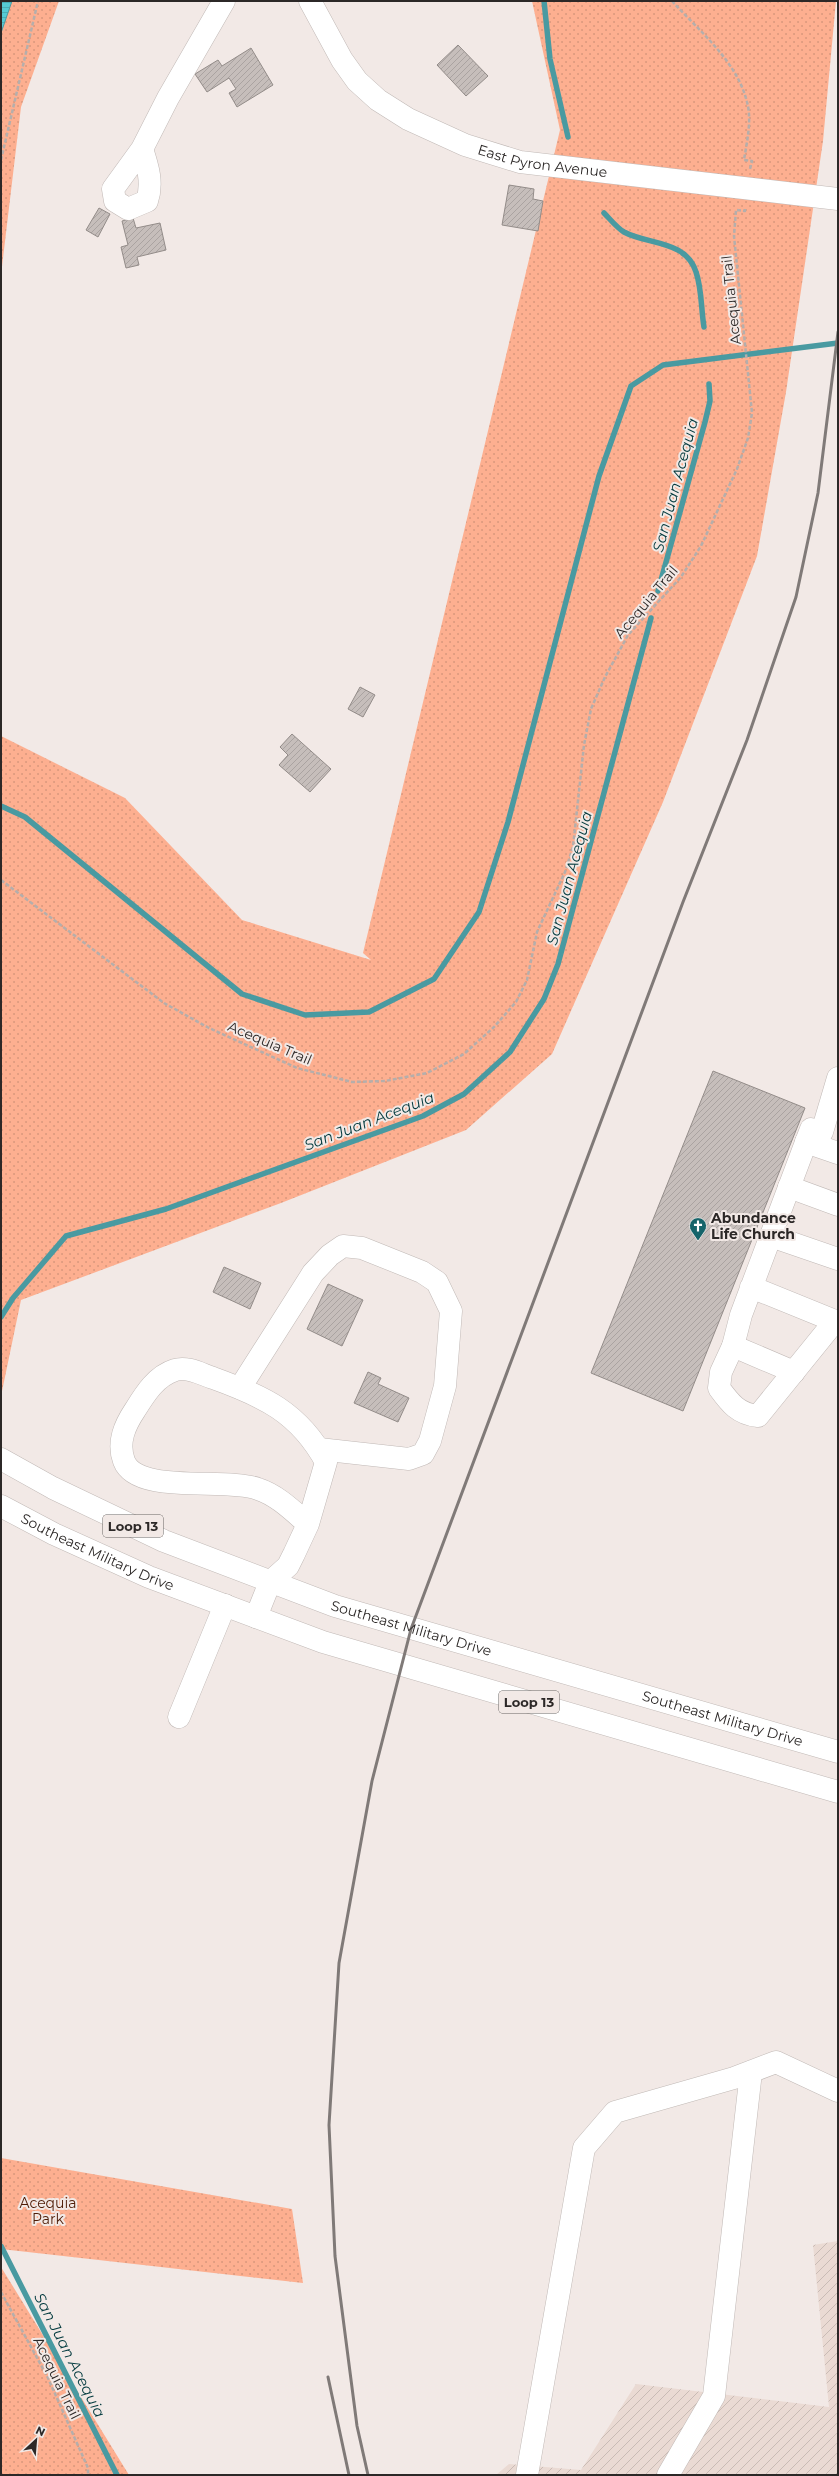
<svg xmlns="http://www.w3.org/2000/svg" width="839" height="2476" font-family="Montserrat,sans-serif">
<defs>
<pattern id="industrial-furrows" width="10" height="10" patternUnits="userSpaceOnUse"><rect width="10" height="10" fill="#eadad3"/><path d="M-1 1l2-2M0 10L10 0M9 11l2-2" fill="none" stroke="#c9bbb5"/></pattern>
<pattern id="green-dots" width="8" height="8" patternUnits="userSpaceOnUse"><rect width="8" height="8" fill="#fdaf90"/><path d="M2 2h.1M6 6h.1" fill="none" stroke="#d9977c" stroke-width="1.8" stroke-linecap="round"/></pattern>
<pattern id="water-rules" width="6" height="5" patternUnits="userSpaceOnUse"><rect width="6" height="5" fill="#56cbd5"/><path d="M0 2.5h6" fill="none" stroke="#4baeb7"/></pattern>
<pattern id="building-hatch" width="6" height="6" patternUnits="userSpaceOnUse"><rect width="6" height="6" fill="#c6bebb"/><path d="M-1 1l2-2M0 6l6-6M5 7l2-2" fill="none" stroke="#aaa3a1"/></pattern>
</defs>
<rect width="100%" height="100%" fill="#f2e9e6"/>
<path fill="url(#industrial-furrows)" d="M838 2241V2475H496L509 2464 581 2470 636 2384 829 2407 813 2245Z"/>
<path fill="url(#green-dots)" d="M1 1H59L21 107 1 275Z
M532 1H836L823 141 786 392 757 556 663 802 552 1054 466 1130 281 1203 21 1300 1 1396V736L125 798 242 920 371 960 363 953 560 130Z
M1 2158 292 2209 303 2283 1 2249Z
M1 2267 129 2475H1Z"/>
<path fill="url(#water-rules)" stroke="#499aa1" d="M1 1H12L1 33Z"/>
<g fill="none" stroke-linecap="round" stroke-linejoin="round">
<path stroke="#499aa1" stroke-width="5.5" d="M544 1 550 59 568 137
M604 213C610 219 617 228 624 232 648 245 686 240 696 272 702 289 701 310 704 327
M658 591 705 422 710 401 709 384
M1 806 25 817 242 994 305 1015 369 1012 434 979 479 912 508 822 599 476 631 386 663 365 838 343
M1 1317 13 1298 66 1236 166 1209 423 1116 464 1094 510 1052 544 999 558 964 651 618
M1 2246 117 2475"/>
</g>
<path fill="url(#building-hatch)" stroke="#938c89" d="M458 45 488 76 466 96 437 65Z
M251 48 273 85 237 107 229 93 236 89 229 78 207 92 195 74 218 60 222 66Z
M509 185 534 189 533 199 543 201 538 231 502 225Z
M99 208 110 214 98 237 86 230Z
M133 218 136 228 160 223 166 250 137 257 139 265 126 268 121 247 128 245 122 221Z
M360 687 375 695 363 717 348 709Z
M292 734 331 769 310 792 279 765 288 755 280 747Z
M713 1071 805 1108 683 1411 591 1373Z
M224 1267 261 1283 250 1309 213 1292Z
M328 1284 363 1300 342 1346 307 1329Z
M368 1372 381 1378 378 1384 409 1398 398 1422 354 1403Z"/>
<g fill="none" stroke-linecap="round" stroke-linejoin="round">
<g stroke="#c1b9b6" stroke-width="23">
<g id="minor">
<path id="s1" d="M310 1 342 60 357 81 378 100 408 119 465 145 520 162 838 199"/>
<path d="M142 149C148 167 153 183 147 201L128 209 115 201 113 189 142 149 168 98 224 1"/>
<path d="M806 1142 838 1153"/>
<path d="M789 1187 838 1205"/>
<path d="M771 1236 838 1259"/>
<path d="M751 1287 835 1321 758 1416C738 1414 730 1403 719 1388L721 1372 733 1346 741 1315 811 1129 822 1132 838 1078"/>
<path d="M733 1346 794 1372"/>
<path d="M240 1388 313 1273 330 1255 343 1246 362 1248 422 1272 437 1282 451 1311 445 1386 430 1441 423 1454 409 1459 319 1449"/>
<path d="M270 1582 288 1566 294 1554 308 1524 326 1462C299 1412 263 1396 213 1378 201 1374 187 1366 175 1370 156 1376 145 1394 135 1410 125 1425 117 1442 124 1461 137 1495 227 1477 258 1489 277 1495 293 1511 308 1524"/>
<path d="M179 1717 225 1605"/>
<path d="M527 2475 584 2148 615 2112 734 2078 776 2062 838 2091"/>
<path d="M668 2475 714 2396 751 2072"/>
</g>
</g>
<g stroke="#c1b9b6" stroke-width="23">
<g id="major">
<path id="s2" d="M1 1459 53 1488 164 1541 335 1606 838 1752"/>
<path id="s3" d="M1 1506 54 1534 149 1577 323 1642 838 1792"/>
<path d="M256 1617 270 1582"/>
</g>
</g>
<path stroke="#b5aeab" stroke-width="2.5" stroke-dasharray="4 2" stroke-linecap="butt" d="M672 1C699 31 737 61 747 102 752 120 747 141 744 160L752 161 750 169
M1 160 38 1
M1 880 164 1003 209 1028 297 1068 352 1082 385 1081 427 1073 464 1054 494 1027 516 1002 527 980 537 932 565 872 573 847 584 745 591 709 605 677 628 635 681 577 701 546 737 469 748 438 752 413 734 236 736 210 745 211V208
M1 2292 48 2378 88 2468V2475"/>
<use href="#minor" stroke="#fff" stroke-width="22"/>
<use href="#major" stroke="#fff" stroke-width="22"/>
<path stroke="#807a78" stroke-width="3" d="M328 2377 349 2475
M368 2475 357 2426 335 2256 329 2125 339 1963 372 1781 411 1629 683 902 747 740 796 597 818 493 838 332"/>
</g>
<defs>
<g id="church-pin" transform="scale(0.9)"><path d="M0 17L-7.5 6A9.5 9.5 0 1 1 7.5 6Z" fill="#15646a" stroke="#f2e9e6"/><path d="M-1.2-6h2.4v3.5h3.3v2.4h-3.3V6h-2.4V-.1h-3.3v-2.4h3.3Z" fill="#fff"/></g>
</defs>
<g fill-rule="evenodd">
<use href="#church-pin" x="698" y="1226"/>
</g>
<g text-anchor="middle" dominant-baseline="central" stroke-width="4" stroke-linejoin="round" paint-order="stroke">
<g fill="#f2e9e6" stroke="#676260" stroke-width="1">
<rect x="103" y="1515" width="60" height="22" rx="3"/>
<rect x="499" y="1691" width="60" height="22" rx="3"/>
</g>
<g font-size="13" font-weight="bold" fill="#2c2827">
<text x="133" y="1526">Loop 13</text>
<text x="529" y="1702">Loop 13</text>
</g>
<g font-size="14" fill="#2c2827" stroke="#f2e9e6">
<text stroke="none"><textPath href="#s1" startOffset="299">East Pyron Avenue</textPath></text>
<text transform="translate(731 300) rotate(-96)">Acequia Trail</text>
<text transform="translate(646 602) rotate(-50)">Acequia Trail</text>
<text transform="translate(270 1043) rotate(23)">Acequia Trail</text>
<text stroke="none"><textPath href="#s3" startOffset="107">Southeast Military Drive</textPath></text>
<text stroke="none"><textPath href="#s2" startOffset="445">Southeast Military Drive</textPath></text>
<text stroke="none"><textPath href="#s2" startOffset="769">Southeast Military Drive</textPath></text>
<text transform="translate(57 2378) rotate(64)">Acequia Trail</text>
</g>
<g font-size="14" font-weight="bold" fill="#2c2827" stroke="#f2e9e6" text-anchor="start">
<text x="711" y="1218">Abundance<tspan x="711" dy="16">Life Church</tspan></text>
</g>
<g font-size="14" fill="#4e1c06" stroke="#f2e9e6">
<text x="48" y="2203">Acequia<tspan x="48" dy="16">Park</tspan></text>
</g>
<g font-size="15" font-style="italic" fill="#00393d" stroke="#f2e9e6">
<text transform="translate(675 485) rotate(-75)">San Juan Acequia</text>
<text transform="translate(569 878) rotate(-75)">San Juan Acequia</text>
<text transform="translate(369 1121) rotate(-21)">San Juan Acequia</text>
<text transform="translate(70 2355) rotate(63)">San Juan Acequia</text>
</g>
</g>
<rect width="839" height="2476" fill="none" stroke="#2c2827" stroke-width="4"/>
<g transform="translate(36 2440) rotate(26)" stroke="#f2e9e6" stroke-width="3" paint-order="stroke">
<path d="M0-3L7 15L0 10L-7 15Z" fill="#2c2827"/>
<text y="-6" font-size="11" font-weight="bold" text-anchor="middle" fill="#2c2827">N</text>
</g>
</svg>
